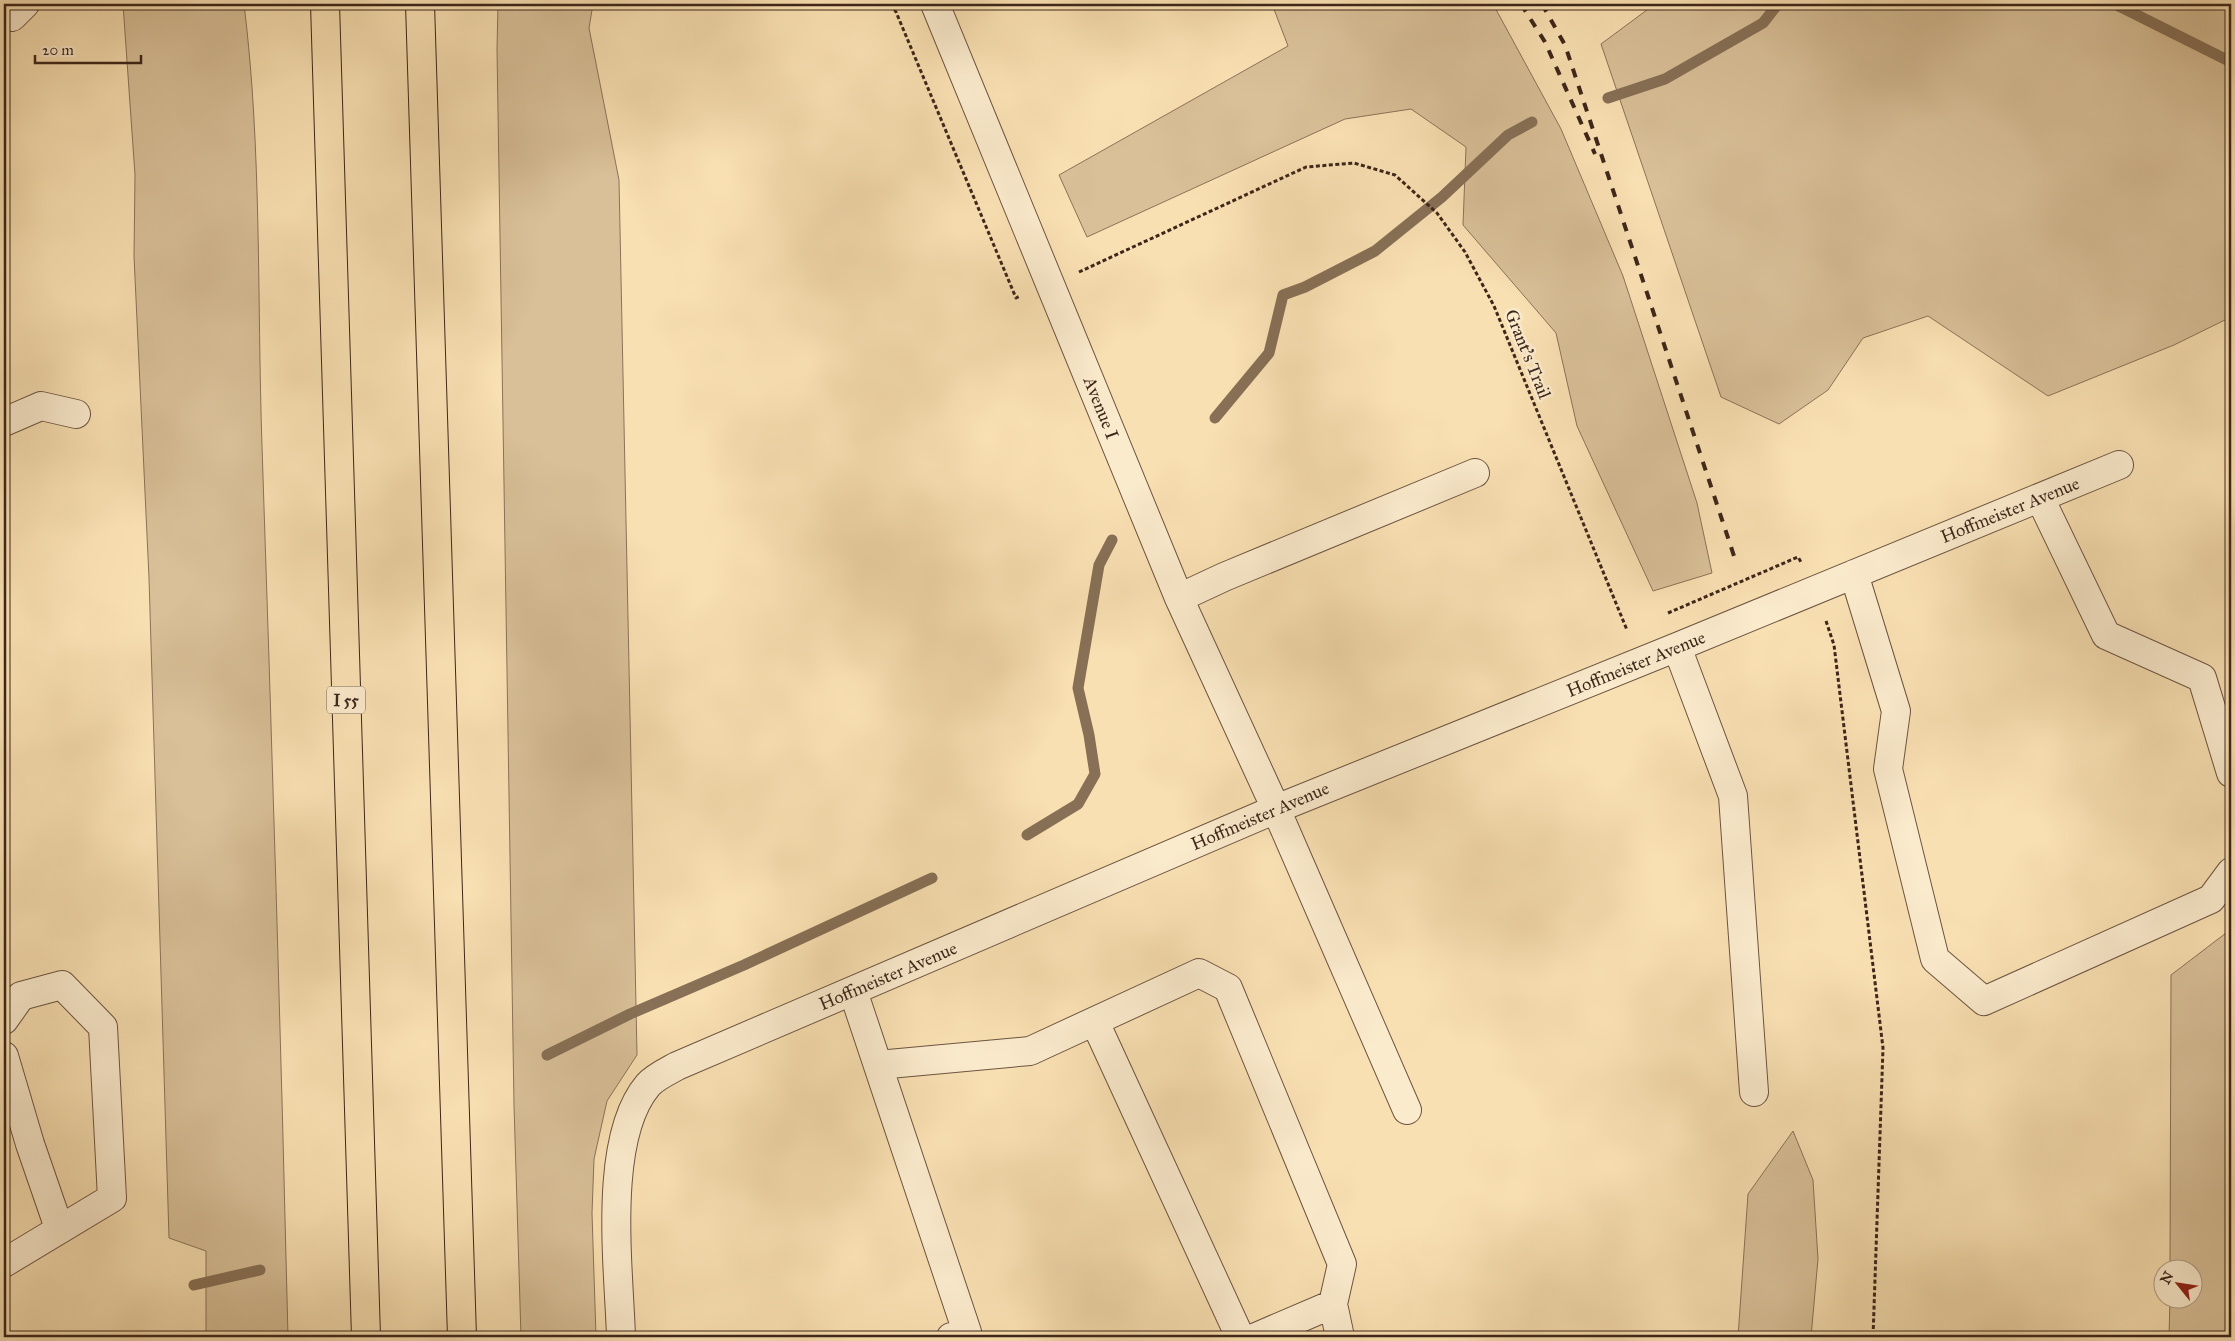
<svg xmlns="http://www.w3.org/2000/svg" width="2235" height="1341" font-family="'IM FELL Great Primer',serif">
<rect width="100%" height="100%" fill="#f9e0b2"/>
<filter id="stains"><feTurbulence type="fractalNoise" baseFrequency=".004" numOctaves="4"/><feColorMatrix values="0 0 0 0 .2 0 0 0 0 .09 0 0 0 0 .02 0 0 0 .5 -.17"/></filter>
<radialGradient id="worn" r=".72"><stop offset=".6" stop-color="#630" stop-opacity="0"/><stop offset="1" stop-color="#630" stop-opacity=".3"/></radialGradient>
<path fill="#d9c098" stroke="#8b7359" d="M123 4H244C262 150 257 299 262 446 272 743 281 1040 288 1337H206V1251L169 1238 149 578 134 256 135 175Z
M498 4H593L589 28 619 180 637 1055 607 1101 594 1159 592 1213 596 1337H521L514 1105 497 49Z
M1272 4H1493L1561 129 1623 276 1697 503 1712 573 1653 591 1577 426 1556 333 1463 225 1466 147 1411 109 1345 119 1087 237 1059 175 1288 46Z
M1655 4H2231V317L2174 345 2048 396 1928 316 1863 338 1828 390 1779 424 1721 397 1601 44Z
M2231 912V1337H2169L2170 1299 2192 1298V1268H2170L2171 975 2226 933Z
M1793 1131 1813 1180 1818 1259 1811 1337H1738L1748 1194Z"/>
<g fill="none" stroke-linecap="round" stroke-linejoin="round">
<path stroke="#877056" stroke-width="11" d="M2115 4 2231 62
M1608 98 1665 79 1763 23 1778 4
M1215 418 1269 353 1283 295 1305 287 1375 251 1442 197 1508 135 1532 122
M1027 835 1078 804 1095 774 1089 735 1078 688 1099 565 1112 540
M547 1055 630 1014 744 965 932 878
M194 1285 260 1270"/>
<g stroke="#6c5440" stroke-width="30">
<path id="minor" d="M935 4 1179 598 1276 809 1407 1110
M4 13 12 17 25 4
M4 422 41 406 76 414
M2040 498 2106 635 2202 678 2231 773
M1854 574 1896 711 1888 769 1935 959 1984 1001 2211 899 2231 872
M1179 598 1224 577 1475 473
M1677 647 1733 796 1754 1092
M853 991 967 1332 951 1337
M4 1020 21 996 62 985 103 1027 112 1198 4 1263
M1095 1022 1240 1337
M4 1056 30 1144 59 1228
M878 1065 1030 1051 1199 973 1228 988 1342 1264 1333 1304 1256 1337
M1333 1304 1340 1337
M621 1337C619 1269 602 1139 648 1085 655 1077 668 1071 677 1066L1276 809 1677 647 2119 465"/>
</g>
<g stroke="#3d261a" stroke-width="30">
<path id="highway" d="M325 4 366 1337
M420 4 462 1337"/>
</g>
<path stroke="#3d261a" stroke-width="3" stroke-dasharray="4 2.5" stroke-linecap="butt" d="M891 4 896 12 1016 298 1020 296
M1079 272 1306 167 1354 163 1395 175 1437 213 1465 252 1494 306 1627 630
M1668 613 1798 557 1801 562
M1826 621 1834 645 1883 1048 1873 1337"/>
<use href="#minor" stroke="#fbebcd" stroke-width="28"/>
<use href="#highway" stroke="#f9e0b2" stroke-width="28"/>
<path stroke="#3d261a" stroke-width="4" stroke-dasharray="9 9" stroke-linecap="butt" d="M1521 4 1545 42 1595 154
M1542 4 1565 45 1736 562"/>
</g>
<g text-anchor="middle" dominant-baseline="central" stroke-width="5" stroke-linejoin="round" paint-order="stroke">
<rect fill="#fbebcd" stroke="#766150" stroke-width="1" x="327" y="686.5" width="38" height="27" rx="4"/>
<g font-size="16" font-weight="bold" fill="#3d261a">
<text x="346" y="700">I 55</text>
</g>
<g font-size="18" fill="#3d261a" stroke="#fbebcd">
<text transform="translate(1528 354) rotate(68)">Grant's Trail</text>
<text transform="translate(1101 408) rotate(68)">Avenue I</text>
<text transform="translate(2010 510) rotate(-22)">Hoffmeister Avenue</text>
<text transform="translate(1636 664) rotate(-22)">Hoffmeister Avenue</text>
<text transform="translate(1260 816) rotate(-23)">Hoffmeister Avenue</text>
<text transform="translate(888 976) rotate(-23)">Hoffmeister Avenue</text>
</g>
</g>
<rect width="2235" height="1341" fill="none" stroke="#f9e0b2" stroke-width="20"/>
<rect x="5" y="5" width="2225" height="1331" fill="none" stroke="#3d261a" stroke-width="2.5"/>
<rect x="10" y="10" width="2215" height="1321" fill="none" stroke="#3d261a"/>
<g transform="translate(2178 1284) rotate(300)"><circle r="24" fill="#fbebcd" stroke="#af9c85"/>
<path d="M0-4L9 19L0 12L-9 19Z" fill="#8f2418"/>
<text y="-8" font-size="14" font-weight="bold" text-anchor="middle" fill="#3d261a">N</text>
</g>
<path d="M35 55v8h106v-8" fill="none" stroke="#3d261a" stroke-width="2.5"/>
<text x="42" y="55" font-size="15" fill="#3d261a" stroke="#fbebcd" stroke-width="4" paint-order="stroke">20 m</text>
<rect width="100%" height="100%" filter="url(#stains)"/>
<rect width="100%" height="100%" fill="url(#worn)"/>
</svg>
